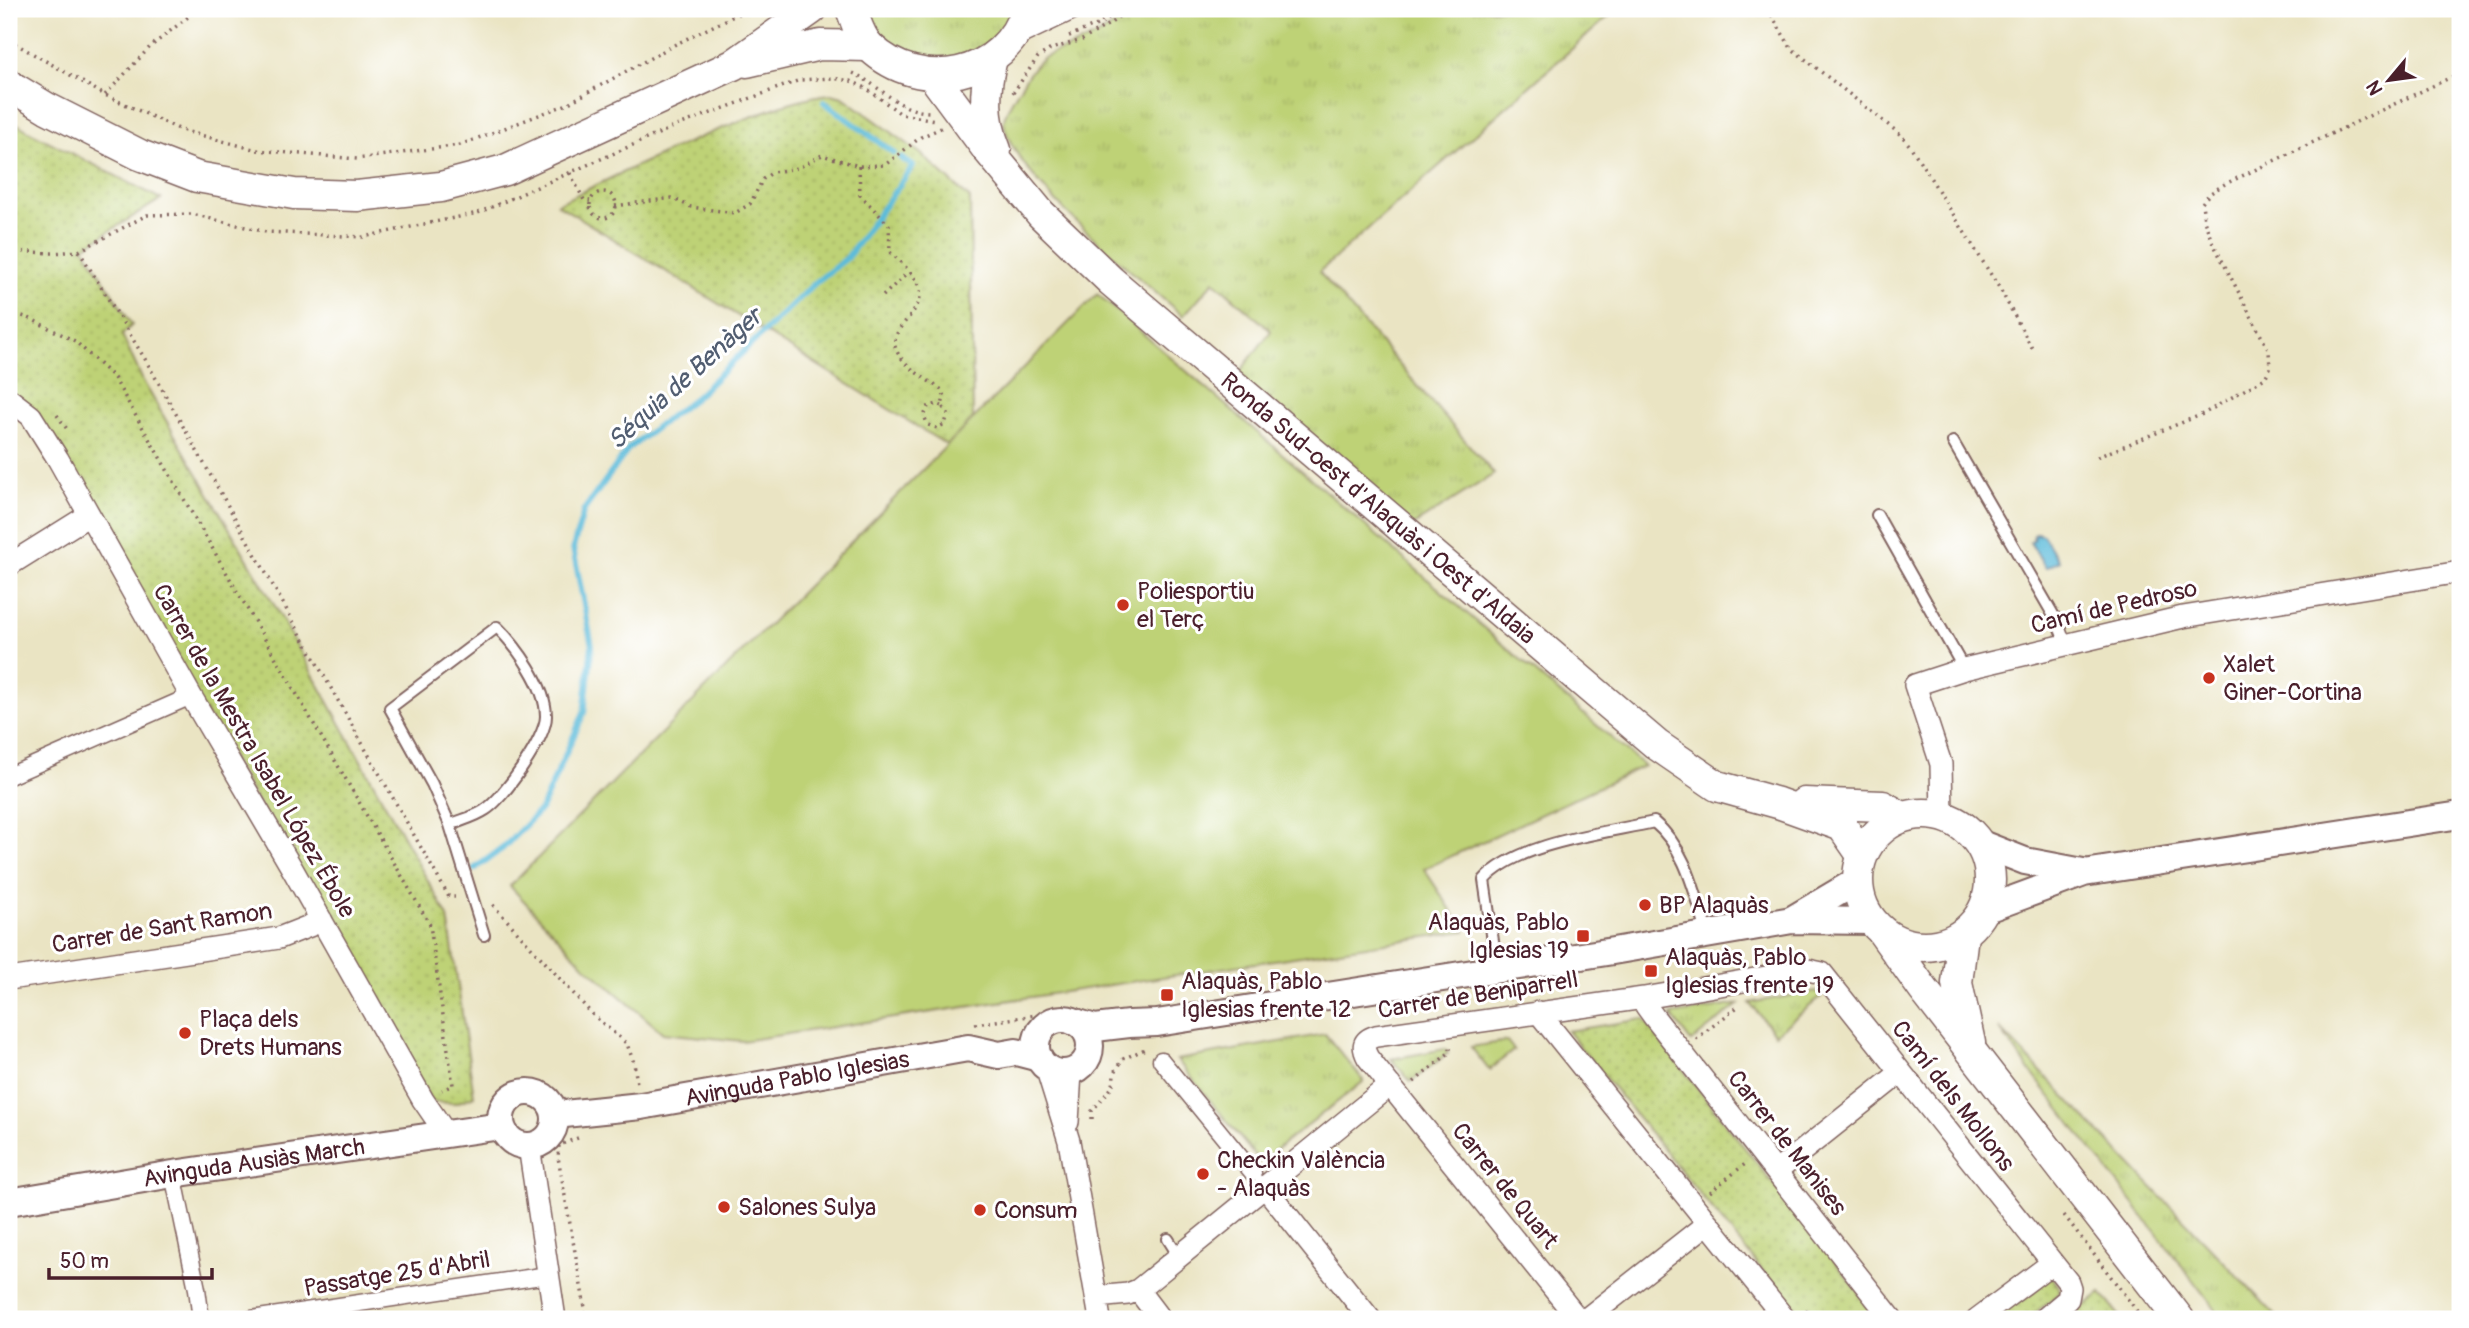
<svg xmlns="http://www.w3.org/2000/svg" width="2469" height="1328" font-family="Pangolin,sans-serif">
<defs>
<pattern id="grass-tufts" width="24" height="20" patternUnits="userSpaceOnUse" patternTransform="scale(1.75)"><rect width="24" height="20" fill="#bed276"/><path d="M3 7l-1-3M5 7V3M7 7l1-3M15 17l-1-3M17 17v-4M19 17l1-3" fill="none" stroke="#a5b466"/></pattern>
<pattern id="park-dots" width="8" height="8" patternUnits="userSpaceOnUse" patternTransform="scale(1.75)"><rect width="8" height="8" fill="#bed276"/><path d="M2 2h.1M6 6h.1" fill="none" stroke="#a5b466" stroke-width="1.8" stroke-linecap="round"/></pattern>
<pattern id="water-ripples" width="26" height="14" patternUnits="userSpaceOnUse" patternTransform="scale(1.75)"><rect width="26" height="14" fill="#5cbbda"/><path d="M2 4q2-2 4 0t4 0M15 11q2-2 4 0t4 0" fill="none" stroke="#4e97b1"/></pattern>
</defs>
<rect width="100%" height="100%" fill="#fff"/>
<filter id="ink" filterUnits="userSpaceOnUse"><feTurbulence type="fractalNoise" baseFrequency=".0143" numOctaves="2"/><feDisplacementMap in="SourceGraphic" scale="14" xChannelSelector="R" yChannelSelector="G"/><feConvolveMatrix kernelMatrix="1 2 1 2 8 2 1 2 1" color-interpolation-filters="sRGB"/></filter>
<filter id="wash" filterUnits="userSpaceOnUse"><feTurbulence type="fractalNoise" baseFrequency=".00686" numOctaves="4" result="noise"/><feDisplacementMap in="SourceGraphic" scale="28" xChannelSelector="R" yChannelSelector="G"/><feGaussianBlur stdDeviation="1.57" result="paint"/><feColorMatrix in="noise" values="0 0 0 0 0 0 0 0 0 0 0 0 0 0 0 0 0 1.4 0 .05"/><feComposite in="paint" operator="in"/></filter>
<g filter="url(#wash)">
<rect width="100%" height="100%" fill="#eae4c3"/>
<path fill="url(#grass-tufts)" stroke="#847850" stroke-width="2" d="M866 9H1015C1007 24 999 36 986 47 945 79 882 55 866 9Z
M1134 9H1617L1319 272 1494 474 1412 526 1236 377 1271 331 1214 281 1183 316C1141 279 1011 176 1004 123 1003 111 1031 68 1041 60 1050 53 1061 51 1071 47 1094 38 1116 27 1134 9Z
M1816 991 1821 997 1775 1034 1750 1003Z
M1739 1004 1691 1042 1671 1015Z
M1999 1028 2279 1319H2223L2021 1059Z
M1325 1034 1364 1081 1260 1162 1177 1060Z
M1507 1041 1514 1050 1489 1070 1471 1047Z
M1445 1049 1448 1053 1411 1082 1391 1059Z"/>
<path fill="url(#park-dots)" stroke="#847850" stroke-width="2" d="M831 94 843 97 920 153 970 199 973 419 947 445 557 204C617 175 676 146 738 122 768 110 799 97 831 94Z
M9 119 32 133 161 199 84 247 132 325 122 335 143 381 276 608 448 917 474 1096 456 1103 432 1102 58 459 9 399Z
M1643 1019 1880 1319H1802L1567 1031Z
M2050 1274 2059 1287 2060 1293 2027 1319H1985Z
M2101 1293 2122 1319H2068Z"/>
<path fill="#bed276" stroke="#847850" stroke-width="2" d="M1097 294 1644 766 1424 869 1465 931 742 1041 663 1033 585 966 510 886Z"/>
<path fill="url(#water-ripples)" stroke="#536d82" stroke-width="2" d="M2037 533 2043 535 2059 561 2046 568 2030 542 2033 540 2034 535Z"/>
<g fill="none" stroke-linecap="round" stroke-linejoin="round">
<path stroke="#5cbbda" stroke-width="6" d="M824 102 894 153
M474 869 503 848 541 809 584 713 592 646 573 548 584 510 629 448 696 397 816 282 847 258 913 166 901 158"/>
</g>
</g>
<g filter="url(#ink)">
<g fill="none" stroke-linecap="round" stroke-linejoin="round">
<g stroke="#826460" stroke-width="14">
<path id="service" d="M1953 442 2058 623 2066 645
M1877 515 1964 669
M450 825C461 820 475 817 485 810 504 798 546 738 546 716 546 686 517 647 497 627L390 708 432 784 450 825 484 935
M1497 968 1484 880C1518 842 1605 833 1654 822 1687 849 1695 895 1708 935
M1168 1239 1175 1250 1171 1261"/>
</g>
<g stroke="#826460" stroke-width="19">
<path id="pedestrian" d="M9 776 191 696
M1161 1060 1253 1173
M173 1174 197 1289 201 1319
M252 1319 548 1275"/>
</g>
<g stroke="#826460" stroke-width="24">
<path id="minor" d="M1013 37 1072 9
M9 399 31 416 58 459 191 696 293 870 423 1100 447 1135
M9 565 89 515
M1942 816 1941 764 1915 685 1964 669 2183 617 2460 572
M9 979 279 938 322 921
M1644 998 1646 1006 1654 1017 1892 1319
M1538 1012 1785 1319
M1046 1067 1069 1141 1100 1319
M1068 1122 1071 1072
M529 1146 555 1319
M1777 1171 1900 1073
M1264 1186 1370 1319
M1138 1290 1160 1319
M1096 1297 1128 1294 1138 1290 1390 1085
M1578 1319 1368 1058C1362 1047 1362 1040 1376 1036L1644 998 1808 970 1822 973 2068 1282 2070 1288 2068 1299 2044 1319
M1586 1319 1708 1223
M1977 1319 2052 1263"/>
</g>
<g stroke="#826460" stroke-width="30">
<g id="tertiary">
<path d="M1979 843 2025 861 2083 872"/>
<path d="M1984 910 2084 873 2460 815"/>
<path d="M1793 919 1857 881"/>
<circle cx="1063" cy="1046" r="27"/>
<path d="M1072 1021 1095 1028 1129 1024 1157 1023 1613 951 1792 920 1871 921"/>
<circle cx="528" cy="1119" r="27"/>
<path id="s1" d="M555 1115 641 1106 968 1048 999 1055 1016 1052 1039 1058"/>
<path id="s2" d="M9 1202 173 1174 501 1126"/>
</g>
</g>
<g stroke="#826460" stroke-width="33">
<g id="secondary">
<path d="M851 9C856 21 860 38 870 47 920 95 1006 78 1026 9"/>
<path d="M992 58C984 90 983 119 996 150"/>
<path d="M747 62 820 45 868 46"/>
<path id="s3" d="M933 76 987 149 1041 214 1111 281 1657 745 1717 786 1778 803 1842 826 1862 855"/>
<path d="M9 85 47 108 140 155 197 177 294 194 357 196 441 187 505 170 733 65 812 9"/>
<path d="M1804 803 1883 806 1902 817"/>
<circle cx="1924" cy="880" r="66"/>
<path d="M1883 933 1923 989 2179 1319"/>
<path d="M1963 935 1957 983 1970 1043"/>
</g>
</g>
<path stroke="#826460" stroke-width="3.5" stroke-dasharray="2 5" stroke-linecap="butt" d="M1768 9 1791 48 1901 135 1911 147 2000 289 2034 352
M1069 36 1100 24 1121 9
M9 40 105 95 181 130 257 150 357 159 460 145 565 105 674 45 748 9
M853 73C880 85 898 111 929 112
M1013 93 1038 57 1051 49 1082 40 1111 23 1128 9
M105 95 150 47 198 9
M859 166 860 195 889 225 890 252C899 261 913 272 918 284 932 316 874 328 903 360 913 372 929 381 942 390L944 396 942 406 948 414 945 424 937 428 928 425 924 416 928 407 937 404 942 406
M570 173 584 200 590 201
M590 205a13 13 0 1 1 26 0a13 13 0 1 1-26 0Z
M615 206 672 198 691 207 735 213 750 204 763 179 773 172 798 168 822 155 859 166 885 165 921 137 941 128
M9 251 52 253 79 251 147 215 192 214 266 232 363 237 478 213 676 126 800 80 832 78 851 81 866 88 901 114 935 120
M79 251 145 359 449 897H455
M883 296 908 272
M9 312 29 318 75 341 114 378 430 925 453 1085 442 1090
M57 415 67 429
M2097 457 2203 414 2265 378 2270 368 2269 351 2211 239 2204 220 2202 203 2209 194 2225 184 2460 73
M493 905 593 1015 627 1044 634 1063 637 1084
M975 1024 1050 1013
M1696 1039 1740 1005
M1414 1082 1450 1052V1045
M1092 1119V1111L1113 1086 1114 1074 1123 1059 1145 1049
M578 1138 559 1145 558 1157 587 1319
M1710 1192 1745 1164
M2064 1215 2143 1319
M1806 1310 1813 1319"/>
<use href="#service" stroke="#fff" stroke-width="10"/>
<use href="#pedestrian" stroke="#fff" stroke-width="16"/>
<use href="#minor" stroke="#fff" stroke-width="21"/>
<use href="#tertiary" stroke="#fff" stroke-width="26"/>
<use href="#secondary" stroke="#fff" stroke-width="30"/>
</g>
</g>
<g fill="#c8321e" stroke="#fff" stroke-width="2.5">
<circle cx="1123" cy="605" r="7"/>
<circle cx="2209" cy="678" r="7"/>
<circle cx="1645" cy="905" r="7"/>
<rect x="1576" y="929" width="14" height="14" rx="3.5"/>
<rect x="1644" y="964" width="14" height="14" rx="3.5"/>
<rect x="1160" y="988" width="14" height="14" rx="3.5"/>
<circle cx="185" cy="1033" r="7"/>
<circle cx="1203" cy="1174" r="7"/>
<circle cx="724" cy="1207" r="7"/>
<circle cx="980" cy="1210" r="7"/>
</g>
<g text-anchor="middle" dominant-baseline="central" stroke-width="6" stroke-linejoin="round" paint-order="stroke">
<g font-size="24" fill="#4a1f2b" stroke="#fff">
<text stroke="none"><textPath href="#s3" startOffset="623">Ronda Sud-oest d'Alaquàs i Oest d'Aldaia</textPath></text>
<text transform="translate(2114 607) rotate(-13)">Camí de Pedroso</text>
<text transform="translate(254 751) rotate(60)">Carrer de la Mestra Isabel López Ébole</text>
<text transform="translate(162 928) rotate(-9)">Carrer de Sant Ramon</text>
<text transform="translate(1478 995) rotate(-9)">Carrer de Beniparrell</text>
<text stroke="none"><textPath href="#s1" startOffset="245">Avinguda Pablo Iglesias</textPath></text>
<text transform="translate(1953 1096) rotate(52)">Camí dels Mollons</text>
<text transform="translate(1787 1143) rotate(52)">Carrer de Manises</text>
<text stroke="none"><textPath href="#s2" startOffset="248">Avinguda Ausiàs March</textPath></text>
<text transform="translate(1505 1186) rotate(51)">Carrer de Quart</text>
<text transform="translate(397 1274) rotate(-9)">Passatge 25 d'Abril</text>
</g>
<g font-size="24" fill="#4a1f2b" stroke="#fff" text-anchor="start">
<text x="1137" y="591">Poliesportiu<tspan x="1137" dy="28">el Terç</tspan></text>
<text x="2223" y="664">Xalet<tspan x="2223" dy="28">Giner-Cortina</tspan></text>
<text x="1659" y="905">BP Alaquàs</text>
<text x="1569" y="922" text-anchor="end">Alaquàs, Pablo<tspan x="1569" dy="28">Iglesias 19</tspan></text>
<text x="1665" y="957">Alaquàs, Pablo<tspan x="1665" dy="28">Iglesias frente 19</tspan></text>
<text x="1181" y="981">Alaquàs, Pablo<tspan x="1181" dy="28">Iglesias frente 12</tspan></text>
<text x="199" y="1019">Plaça dels<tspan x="199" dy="28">Drets Humans</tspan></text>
<text x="1217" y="1160">Checkin València<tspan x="1217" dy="28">- Alaquàs</tspan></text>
<text x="738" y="1207">Salones Sulya</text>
<text x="994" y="1210">Consum</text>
</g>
<g font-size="26" font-style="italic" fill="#515d71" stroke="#fff">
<text transform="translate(685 379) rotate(-42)">Séquia de Benàger</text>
</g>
</g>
<rect width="2469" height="1328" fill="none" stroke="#fff" stroke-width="35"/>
<g transform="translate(2389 80) rotate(241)" stroke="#ffffff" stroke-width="5" paint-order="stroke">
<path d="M0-5L12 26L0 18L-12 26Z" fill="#4a1f2b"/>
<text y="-10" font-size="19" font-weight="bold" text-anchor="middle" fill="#4a1f2b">N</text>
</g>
<path d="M49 1268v10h163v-10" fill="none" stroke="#4a1f2b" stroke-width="3.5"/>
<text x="60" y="1268" font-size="21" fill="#4a1f2b" stroke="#ffffff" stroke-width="5" paint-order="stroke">50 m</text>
</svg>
